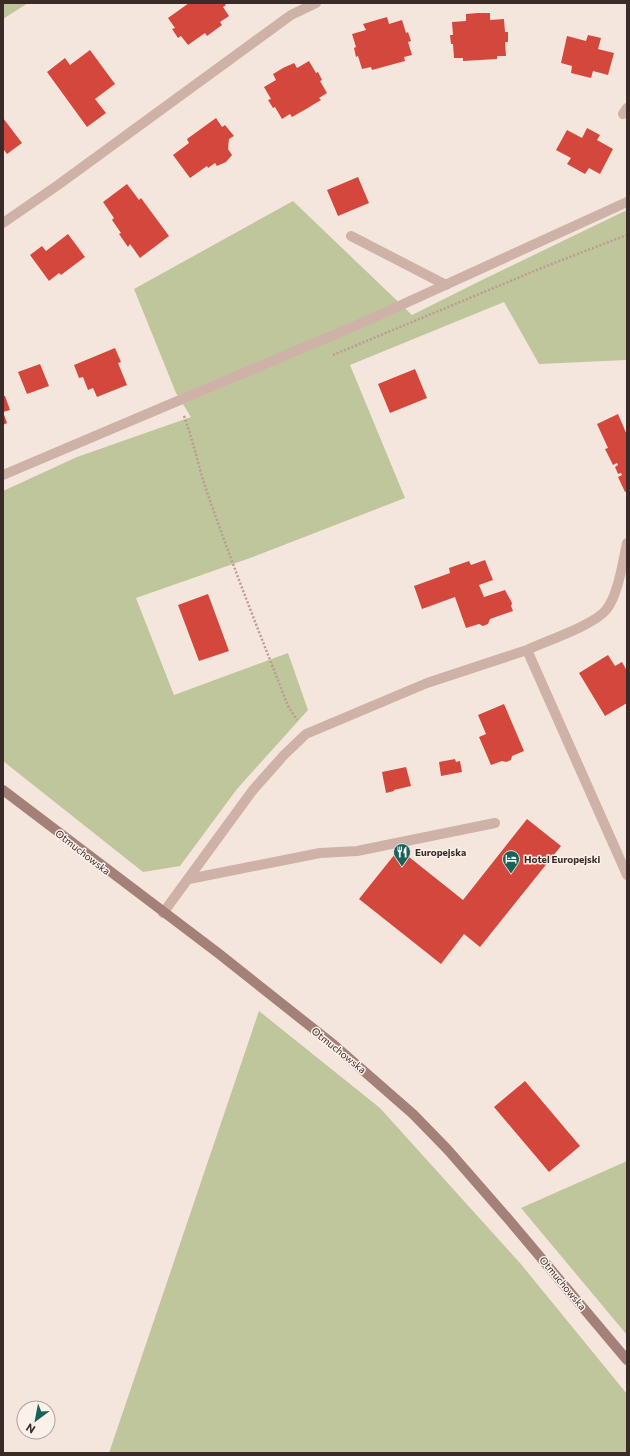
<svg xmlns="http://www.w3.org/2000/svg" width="630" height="1456" font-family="Commissioner,sans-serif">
<rect width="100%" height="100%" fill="#f5e6dd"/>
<path fill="#bfc69b" d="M3 3H28L3 19Z
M293 201 412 315 484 279 627 210V360L539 364 504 302 350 365 405 498 253 557 136 598 174 695 288 653 308 710 237 789 180 866 143 872 3 761V491L77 457 191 417 176 393 134 289Z
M259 1011 380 1108 520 1263 627 1394V1453H109Z
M627 1161V1335L521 1208Z"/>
<path fill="#d3473d" d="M189 3H224L226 5 223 7 229 16 220 22 222 25 207 36 205 33 188 45 181 36 178 38 172 29 175 28 168 18Z
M478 13H490V20L504 19 505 32H508V42H505L506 56H497V59L463 61V58H454L453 44H451L450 35H453L452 22 466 21V14Z
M387 17 389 24 402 20 406 33 408 32 411 41 408 42 412 55 404 57 405 61 372 70 371 67 362 69 358 56 356 57 354 48 356 47 352 34 366 30 363 24Z
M588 35 601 38 598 49 614 53 608 75 593 71 591 78 571 73 572 66 561 63 567 36 586 41Z
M90 50 115 84 95 99 106 113 87 127 47 72 65 58 70 65Z
M309 61 316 73 318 72 322 80 320 81 327 93 319 98 321 100 306 109 292 117 290 114 282 119 275 107 273 108 268 100 271 99 264 87 276 80 273 74 283 68 294 63 297 68Z
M3 118 22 143 7 154 4 150 3 151Z
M216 118 222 127 225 125 234 136 229 139 228 149 232 155 226 162 217 166 215 163 208 168 207 166 190 178 173 155 189 143 187 139Z
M587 128 600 135 597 140 613 149 600 174 589 168 585 174 567 164 571 158 556 150 567 130 582 138Z
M358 177 369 203 338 216 327 190Z
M127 184 139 200 141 198 169 236 140 258 130 244 128 247 119 234 121 233 112 220 114 218 103 202Z
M68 234 85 257 61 275 59 273 49 281 30 255 42 246 46 251Z
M115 348 121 362 118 363 127 385 97 397 93 388 88 390 83 377 79 378 74 365Z
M40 364 49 386 27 394 18 372Z
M415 369 427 398 390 413 378 384Z
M3 396H5L10 410 3 412 7 423 3 425Z
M618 414 627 435V491L625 492 618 477 622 475 621 473 618 474 615 467 618 465 617 463 613 465 605 449 608 448 597 424Z
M485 560 493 580 479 585 484 597 505 590 512 603 511 606 513 611 490 619 488 624 483 626 479 624 466 628 455 597 422 609 414 586 450 573 449 568 469 561 471 565Z
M208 594 229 651 199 661 178 605Z
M608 655 615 666 622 662 627 671V703L605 716 579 673Z
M504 704 524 751 512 756 511 760 506 762 502 761 491 765 479 737 486 734 478 715Z
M455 759 456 762 460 761 462 772 441 776 439 762Z
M406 767 411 786 394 790V791L386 793 382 772Z
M527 819 561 846 480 947 464 934 441 964 359 899 399 849 463 900Z
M525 1081 580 1146 549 1172 494 1107Z"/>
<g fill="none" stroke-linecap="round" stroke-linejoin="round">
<path stroke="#bb9c91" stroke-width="2.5" stroke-dasharray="2 2" stroke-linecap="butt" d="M333 355 544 267 627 235
M184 416C193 440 198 465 206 489 231 562 260 634 288 706L297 720"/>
<path stroke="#cfb2a7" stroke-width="10" d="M623 114 627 108
M351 236 446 285
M189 879 320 853 357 851 495 823"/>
<path stroke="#cfb2a7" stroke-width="10" d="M3 223 58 185 291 15 316 3
M3 475 364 322 627 202
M627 543C623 561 618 596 606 610 594 625 546 641 527 650L627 875
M163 913 253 790 284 755 306 734 427 683 527 650"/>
<path stroke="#a38078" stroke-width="10" d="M3 790 218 953 334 1045 413 1114 448 1150 510 1221 627 1360"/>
</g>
<defs>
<g id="restaurant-pin" transform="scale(0.9)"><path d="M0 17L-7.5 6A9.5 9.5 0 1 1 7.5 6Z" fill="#18625a" stroke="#fcf1ea"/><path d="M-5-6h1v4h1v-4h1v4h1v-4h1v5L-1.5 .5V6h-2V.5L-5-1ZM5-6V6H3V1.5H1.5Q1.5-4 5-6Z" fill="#fff"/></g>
<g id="hotel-pin" transform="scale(0.9)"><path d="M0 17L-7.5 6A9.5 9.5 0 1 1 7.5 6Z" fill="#18625a" stroke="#fcf1ea"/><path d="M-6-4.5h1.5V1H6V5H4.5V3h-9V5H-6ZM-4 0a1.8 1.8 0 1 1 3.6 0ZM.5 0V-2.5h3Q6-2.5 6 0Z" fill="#fff"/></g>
</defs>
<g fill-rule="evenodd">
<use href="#restaurant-pin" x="402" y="852"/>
<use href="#hotel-pin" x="511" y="859"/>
</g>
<g text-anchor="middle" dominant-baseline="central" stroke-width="3" stroke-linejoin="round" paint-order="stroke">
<g font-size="10" fill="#3b2b28" stroke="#fcf1ea">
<text transform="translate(83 852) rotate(38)">Otmuchowska</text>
<text transform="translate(339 1050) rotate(39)">Otmuchowska</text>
<text transform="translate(563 1283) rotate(50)">Otmuchowska</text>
</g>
<g font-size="10" font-weight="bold" fill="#3b2b28" stroke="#fcf1ea" text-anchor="start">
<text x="415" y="852">Europejska</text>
<text x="524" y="859">Hotel Europejski</text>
</g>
</g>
<rect width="630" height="1456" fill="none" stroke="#3b2b28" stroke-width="8"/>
<g transform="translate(36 1420) rotate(212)"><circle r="19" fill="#fcf1ea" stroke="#afa29c"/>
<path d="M0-3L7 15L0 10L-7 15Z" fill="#18625a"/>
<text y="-6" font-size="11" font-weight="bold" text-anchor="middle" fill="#3b2b28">N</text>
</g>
</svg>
